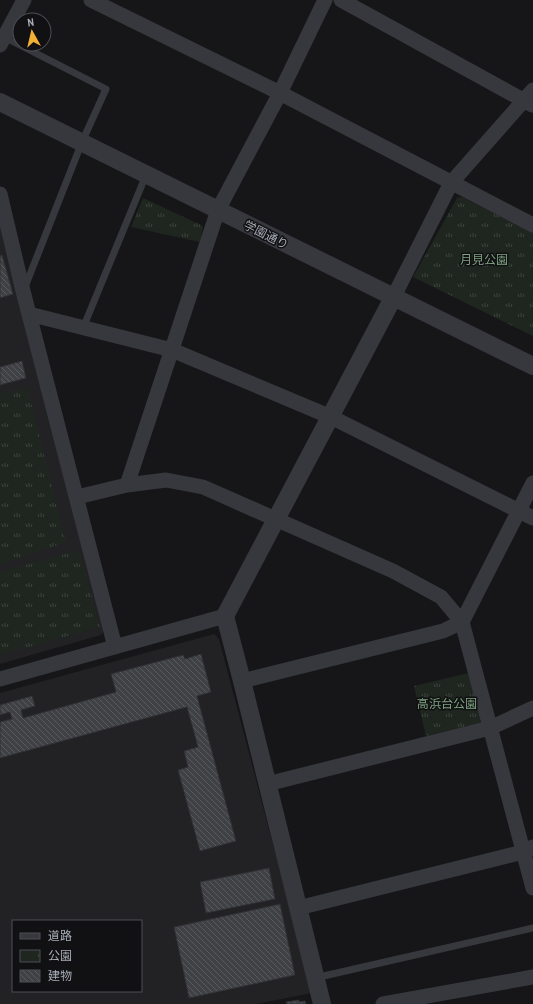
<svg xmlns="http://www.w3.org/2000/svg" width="533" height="1004" font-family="'Archivo Narrow','Noto Sans JP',sans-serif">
<defs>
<pattern id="park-tufts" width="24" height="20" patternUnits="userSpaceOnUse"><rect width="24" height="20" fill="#1e261f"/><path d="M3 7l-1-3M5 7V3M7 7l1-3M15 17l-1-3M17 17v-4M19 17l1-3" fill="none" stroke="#3c433d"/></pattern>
<pattern id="building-back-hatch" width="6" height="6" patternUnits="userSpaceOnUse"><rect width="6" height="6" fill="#404145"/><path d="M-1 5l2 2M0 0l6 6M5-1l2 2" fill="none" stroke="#595a5e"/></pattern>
</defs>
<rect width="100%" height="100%" fill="#161618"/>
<path fill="#222225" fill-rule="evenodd" d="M0 225 105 629 101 635 0 664Z
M214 634 219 639 312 993 256 1004H0V693ZM13 921H141V991H13Z"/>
<path fill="url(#park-tufts)" d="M462 197 533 233V336L413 277 457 198Z
M143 198 203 226 200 242 131 227Z
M27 387 66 542 0 564V394Z
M79 550 100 627 0 655V572Z
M469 673 481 723 426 736 414 686Z"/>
<path fill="url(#building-back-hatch)" stroke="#303034" d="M2 255 13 294 0 298V256Z
M22 361 26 378 0 385V367Z
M201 654 211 692 197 696 236 841 200 851 178 770 188 767 184 751 198 747 187 707 0 758V722L12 719 10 712 0 715V705L32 696 35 706 21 710 23 718 116 692 111 674 183 655 185 659Z
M269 868 275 899 206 913 200 882Z
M280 904 295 975 189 998 174 927Z
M299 1000V1002L305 1001 306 1004H287L286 1002Z"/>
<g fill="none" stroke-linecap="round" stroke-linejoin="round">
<path stroke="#37383d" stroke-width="7" d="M4 37 106 89 82 142 25 287
M83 328 146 175
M315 978 533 928"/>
<path stroke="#37383d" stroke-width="15" d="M91 0 280 93 533 225
M341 0 532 105
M0 45 24 0
M0 194 23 291 115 647
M393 298 451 183 533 90
M29 314 172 350 331 417 533 518
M127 485 218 210 280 93 325 0
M77 497 127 485 166 480 203 487 393 571 441 597 462 622 533 888
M0 679 225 616
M242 681 443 631 462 622 533 483
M267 784 490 728 533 708
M298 908 523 852 533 847
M383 1004 533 977"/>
<path stroke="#37383d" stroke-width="18" d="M0 102 533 366
M322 1004 242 681 225 616 393 298"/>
</g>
<g text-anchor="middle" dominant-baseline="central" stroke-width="3" stroke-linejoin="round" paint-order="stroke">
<g font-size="12" fill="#a8adb8" stroke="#111113">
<text transform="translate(266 235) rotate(27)">学園通り</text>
</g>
<g font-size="12" fill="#7fa381" stroke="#111113">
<text x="484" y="260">月見公園</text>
<text x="447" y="704">高浜台公園</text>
</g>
</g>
<rect x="12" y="920" width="130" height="72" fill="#111113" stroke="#4d4f55"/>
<rect x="20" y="933" width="20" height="6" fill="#37383d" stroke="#4d4f55"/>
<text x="48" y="940" font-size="12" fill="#a8adb8">道路</text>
<rect x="20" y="950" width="20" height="12" fill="url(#park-tufts)" stroke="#4d4f55"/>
<text x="48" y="960" font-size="12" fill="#a8adb8">公園</text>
<rect x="20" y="970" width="20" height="12" fill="url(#building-back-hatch)" stroke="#4d4f55"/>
<text x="48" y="980" font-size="12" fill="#a8adb8">建物</text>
<g transform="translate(32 32) rotate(352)"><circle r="19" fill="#111113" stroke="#4d4f55"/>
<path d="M0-3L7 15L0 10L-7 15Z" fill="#f2b134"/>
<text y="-6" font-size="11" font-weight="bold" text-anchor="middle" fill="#a8adb8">N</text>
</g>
</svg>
